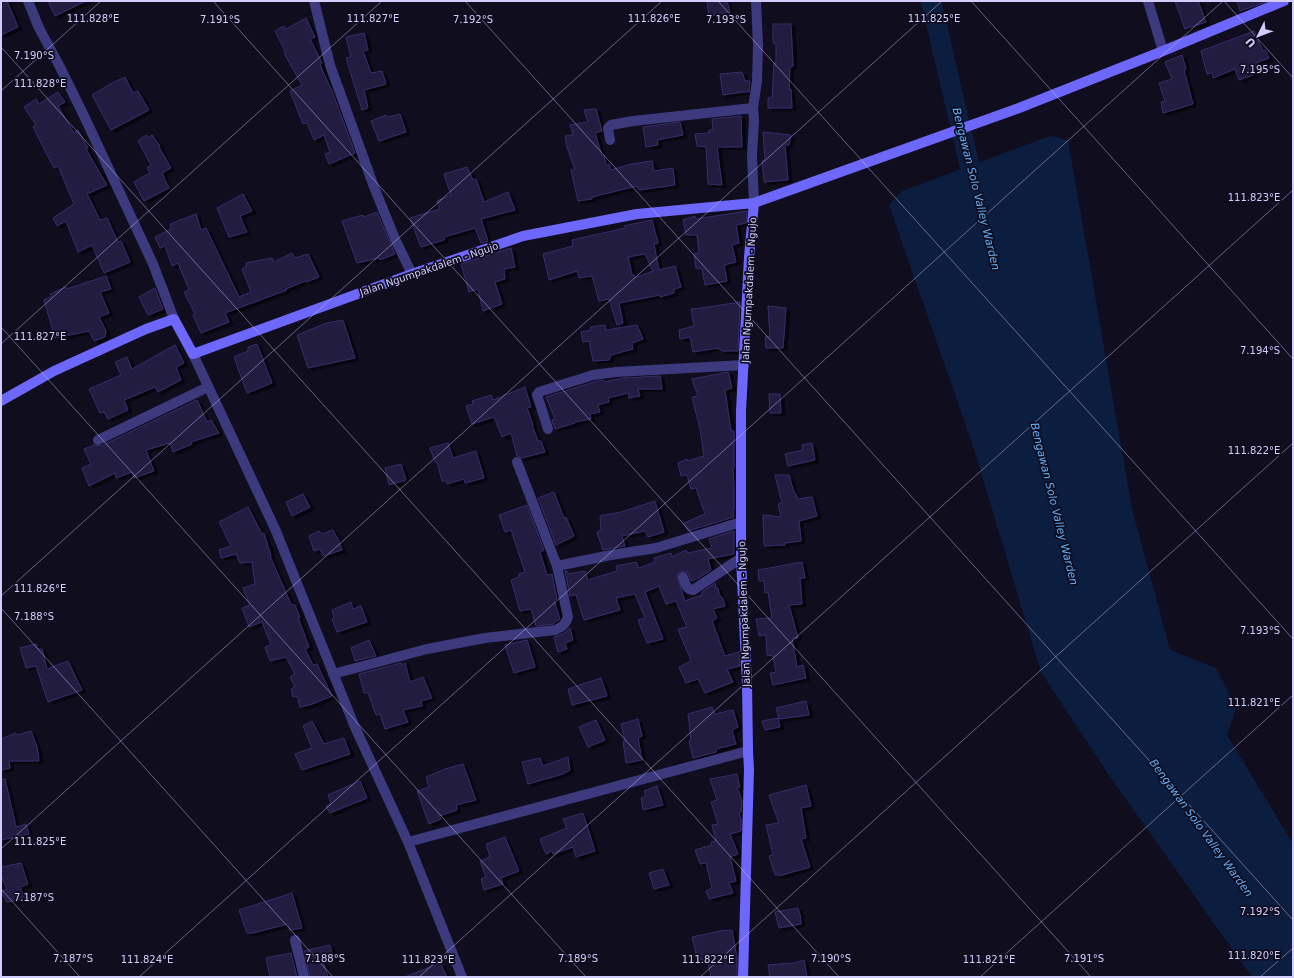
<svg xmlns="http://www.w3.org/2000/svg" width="1294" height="978" font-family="'DejaVu Sans',sans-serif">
<defs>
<filter id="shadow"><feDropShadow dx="4" dy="2.5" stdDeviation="0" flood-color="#0009"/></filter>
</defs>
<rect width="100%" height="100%" fill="#100d1f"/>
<path fill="#0c1e3f" d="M1050 136 1068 140 1132 509 1170 650 1216 668 1236 709 1227 735 1293 844V977H1252L1111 778 1041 672 975 452 889 205 902 191Z"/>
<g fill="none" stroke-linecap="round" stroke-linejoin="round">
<path stroke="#0c1e3f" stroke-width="20" d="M931 1 976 193"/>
</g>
<path fill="#221a40" stroke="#3a2c6b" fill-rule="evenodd" filter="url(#shadow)" d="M1 1H7L18 27 1 35Z
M48 1H86L55 16Z
M707 1H727L730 12 709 16Z
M1175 1H1198L1206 22 1185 29Z
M1237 1H1266V2L1240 11Z
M306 18 315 37 310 39 322 63 320 65 332 91 355 153 329 164 325 154 330 152 324 135 314 140 307 123 303 124 290 91 302 85 285 55V51L275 31 284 26 286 29Z
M773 24H791L793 66 790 67 789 90 791 89 792 108H768V98H772L774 63H776V44L773 43Z
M1254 31 1263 51 1265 50 1269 58 1256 63V66L1250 68 1253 75 1239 80 1235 69 1213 78 1212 73 1207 74 1201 51Z
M364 33 368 50 363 51 371 73 382 71 386 84 364 90 368 108 362 110 346 58 351 57 346 37Z
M1182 55 1186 69 1184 70 1193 104 1163 113 1161 102 1165 101 1159 83 1172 79 1165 62Z
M742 72 745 81H750L749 92H743L723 95 720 74Z
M125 77 133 93 138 91 149 110 111 130 92 95 110 84Z
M58 92 65 102 58 106 74 133 78 130 88 148 86 149 107 185 87 194 100 220 107 218 118 242 121 241 130 262 104 273 92 245 78 252 66 221 57 226 53 218 74 204 58 166 54 168 33 127 36 125 24 107 36 99 39 104Z
M596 109 602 131 595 133 602 156 604 155 606 165 609 164 611 170 631 164 652 161 654 171 673 168 675 185 639 190 637 186 592 197V199L578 201 571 170H575L567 147 565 136 573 135 570 125 588 122 584 110Z
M400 114 406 132 379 141 371 121 386 115 388 117Z
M741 116 742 147H717L722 185 708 184 706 147 697 146 695 134 709 133V130H713L712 119Z
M680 122 683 135 657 140 658 145 646 147 643 127Z
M763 132 791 135 789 145H785L788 180 764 182 762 161 765 160Z
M146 135 148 138 152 135 160 146 159 147 171 168 162 173 169 188 144 201 134 182 150 173 147 168 151 165 138 141Z
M467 167 473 180 476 179 484 202 508 192 515 210 481 219 488 241 481 243 475 228 444 237V240L421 247 410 218 440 209 437 201 451 195 444 174Z
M243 194 252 211 240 216 247 232 229 237 217 208Z
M747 211 746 223 736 225 739 243 732 245 736 262 724 265 727 281 705 285 702 269 696 268 694 254 699 253 697 235H686L683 220 695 216 696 219Z
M377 212 395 254 380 260 379 258 357 263 342 221 363 215 364 217Z
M196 214 201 230 206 228 239 297 251 292 242 269 247 266 246 263 272 258 274 262 292 253 295 258 308 254 319 277 306 282 305 281 286 289 287 290 225 313 229 322 201 333 193 315 195 314 184 292 189 290 178 263 172 266 165 246 160 248 155 237 171 229 170 224Z
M652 220 658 243 654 244 659 270 675 266 681 287 674 289V293L660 297V295L619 303 623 323 617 325 609 299 599 301 592 276 579 278 577 271 549 280 543 254 573 246 572 240 603 233 625 228 624 226ZM645 254 653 271 635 278 634 275H632L628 257Z
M511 248 515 267 504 269 505 279 495 282 502 304 483 311 478 289 469 292 461 264Z
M106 276 111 289 100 292 109 313 99 317 106 331 105 337 94 341 89 331 55 338 44 300 52 296 50 294 66 287 67 289Z
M155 288 163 309 148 315 139 297Z
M740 302 738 351H723L717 348 693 352 690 337 680 339 679 330 694 326 691 309 702 308Z
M768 306 786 308 783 348H766L765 337 770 336Z
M343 320 355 358 308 368 297 335 327 323Z
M605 325 606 330 637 325 643 339 632 343 633 349 611 355 609 360 593 361 589 341 583 342 581 332 591 330 590 327Z
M257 344 272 383 247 393 234 357 248 351V347Z
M175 345 184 363 176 367 181 380 158 392 155 387 124 400 128 410 108 419 104 412 100 413 89 389 121 375 115 362 127 357 132 369Z
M728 372 732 388 725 390 731 431H734V468H733L734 490V510H733L734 517 688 531 684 523 705 514 696 488 691 489 687 475 681 476 678 463 687 459V461L704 456 700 429 692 397 698 396 692 379Z
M660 376 662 389H638L640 396 629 398 628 393 608 398 609 402 598 405 600 412 590 414 591 419 575 422V423L555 429 552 420 555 419 546 397 597 381 603 380 604 382 623 378Z
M525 387 531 407 527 408 533 425H532L538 441H541L545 452 522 458 517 456 511 433 502 437 494 417 472 424 466 406 473 404 472 401 491 395 493 400Z
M769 394H780L781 413H770Z
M197 400 207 422 211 420 219 433 191 442 192 444 173 452 170 443 146 450 154 471 134 478 132 472 116 478 115 473 89 486 82 468 91 464 84 449 94 445 101 446Z
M448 443 453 458 476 451 484 478 465 483 464 479 447 484 446 481H442L437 462H435L430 448Z
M812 443 815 460 788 466 785 454 803 450 802 445Z
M401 464 406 480 389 485 385 468Z
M775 475H789L793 489 798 499 812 497 817 516 799 521 801 541 785 543V545L764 546 763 515 781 517 778 504 782 503Z
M554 492 564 518 566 517 574 536 556 545 538 498Z
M303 494 310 507 292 516 286 502Z
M655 501 664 532 648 537 645 531 622 536 625 546 603 550 597 532 601 530 600 516 621 512Z
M527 505 544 550 540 552 547 575 552 574 557 599 554 600 560 619 553 624 536 626 531 609 520 611 511 580 519 577V574L525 572 511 530 505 532 499 515Z
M248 507 262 534 264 533 271 556H270L291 604 295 605 300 617H298L309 647 305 649 313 665 317 664 332 696 310 705 300 707 297 696 293 697 291 689 295 687 290 677 295 674 286 657 270 661 265 647 271 645 262 622 249 627 242 608 250 605 243 588 255 584 252 562 240 563 236 554 221 558 219 550 231 546 219 522Z
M333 530 339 541 342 550 323 556 320 549 314 551 309 536 319 531 322 534Z
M734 531V554L708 559 711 570 697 579 691 581 688 573 684 571 679 572 677 576 685 601 702 595V592L715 583 716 588H718L719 594 723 599 725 606 713 609 717 618 712 621 725 656 739 652 740 666 727 669 733 682 705 693 698 679 686 683 679 667 691 661 678 629 687 627 676 601 666 604 659 586 645 592 663 639 647 643 638 620 645 618 635 594 616 598 620 610 584 620 576 595 570 596 565 571H567L568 574 585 571 588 580 617 571 616 566 636 562 639 568 655 562 654 558 671 553 672 557 686 550 688 553 712 548 709 539Z
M802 562 805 578H800L802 604 789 605 798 638H792L797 667 803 665 806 678 773 685 770 673 776 672 773 656 767 655 766 635 759 636 756 619 772 618 768 592 765 593 764 581H759L758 570Z
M351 602 353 609 361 606 367 622 337 632 332 619 334 618 332 610Z
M570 628 573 640 565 643 567 649 558 652 554 637 563 634Z
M369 640 376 656 355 661 351 648Z
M527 640 535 667 514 673 505 645Z
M36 644 38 649H42L47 669 68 661 82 690 48 702 36 666 26 668 20 648Z
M401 663 402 665 405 663 410 682 423 677 432 698 421 701 422 706 403 710 408 722 385 729 380 714 376 715 368 693H364L359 674Z
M601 678 607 696 572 705 568 689Z
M806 701 809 715 779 719 776 708Z
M712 707 715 714 733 710 738 727 732 730 736 744 716 749V752L693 758 689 741 691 740 688 714Z
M778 718 780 727 765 730 762 721Z
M638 719 642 736 638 738 642 760 626 763 623 741 625 740 621 724Z
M596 720 605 740 588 747 579 727Z
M312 721 324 744 344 738 350 754 302 770 295 754 312 748 303 726Z
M31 731 37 747 39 761H9L10 768 1 770V739L16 733 17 735Z
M568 757 570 770 563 774 528 784 522 762 540 758 543 766Z
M463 764 476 800 456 805 457 810 439 816 441 819 429 824 417 791 429 787 426 777 445 769Z
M737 774 740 787H737L742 801 741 812 739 813 741 819V831L730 834 738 854 730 857 736 881 729 883 733 893 709 899 706 891 712 888 706 863 700 864 695 850 712 845 711 842 716 841 712 825 718 824 711 802 717 800 710 779Z
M1 779H5L16 827 26 824 29 834 1 840Z
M360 781 367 798 330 813 326 806 331 803 328 795Z
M806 785 811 806 801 808 806 838 801 839 810 867 779 876 778 874 775 875 769 856 773 855 766 825 779 823 769 795Z
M657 786 663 805 643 810 641 798 646 796 644 791Z
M583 813 595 851 576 857 573 847 553 854 552 851 546 854 540 839 567 828 563 819Z
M505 837 519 871 501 878 503 884 484 890 481 879 486 877 480 861 490 857 486 844Z
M21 863 28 884 20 887 25 899 7 902 1 892 7 889 1 876V867Z
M663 869 669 885 654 889 649 873Z
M292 893 302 928 290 930 288 924 253 933H247L239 910Z
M798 908 800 915 801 924 779 928 775 912Z
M732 930 737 958V977H711L707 958 698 961 692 937 720 931Z
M330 945 333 958 323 961 328 977H310L304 951Z
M291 953 297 977H270L266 958Z
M804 960 807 977H770L768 965 794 963Z
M440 963 447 977H407V976Z"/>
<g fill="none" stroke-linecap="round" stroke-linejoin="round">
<path stroke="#3d397d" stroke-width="10" d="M28 1 39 28 60 67 86 120 153 264 174 319
M314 1 330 65 374 187 395 239 412 274
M1148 1 1163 51
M610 140 608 128 611 125 633 121 753 108
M754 203 752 156 754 120 753 108 757 81 758 45 756 1
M193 354 276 531 354 725 408 842 462 977
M548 429 537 395 539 392 593 375 616 372 744 365
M98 440 208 387
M517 462 557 566
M683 577C685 583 686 590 693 590L741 558
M333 674 427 649 485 638 555 630C562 627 565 625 568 617L557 566 611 555 656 548 741 522
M408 842 748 751
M295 940 304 977"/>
<path stroke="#6d67fb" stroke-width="10" d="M1 401 54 371 146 329 174 319 193 354 412 274 523 236 637 214 754 203 1019 108 1163 51 1284 1
M743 977 749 770 748 751 747 685 741 558V411L749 257 754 203"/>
</g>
<path fill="none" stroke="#d3cdfe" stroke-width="1" stroke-opacity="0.45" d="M213 1 1091 977M465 1 1293 920M718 1 1293 639M971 1 1293 359M1224 1 1293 78M1 47 839 977M1 91 101 1M1 327 586 977M1 344 382 1M1 596 662 1M1 608 333 977M1 849 942 1M1 889 80 977M139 977 1223 1M419 977 1293 190M700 977 1293 443M980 977 1293 695M1260 977 1293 948"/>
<g text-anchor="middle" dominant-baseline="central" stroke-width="3.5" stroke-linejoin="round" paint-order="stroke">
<g font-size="10" fill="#d3cdfe" stroke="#100d1f">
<text transform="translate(429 269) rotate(-19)">Jalan Ngumpakdalem - Ngujo</text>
<text transform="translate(749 290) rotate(-87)">Jalan Ngumpakdalem - Ngujo</text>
<text transform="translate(744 614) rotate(-92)">Jalan Ngumpakdalem - Ngujo</text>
</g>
<g font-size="11" font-style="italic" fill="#5eaffa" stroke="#100d1f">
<text transform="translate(976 189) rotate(76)">Bengawan Solo Valley Warden</text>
<text transform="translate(1054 504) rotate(76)">Bengawan Solo Valley Warden</text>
<text transform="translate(1201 828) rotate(54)">Bengawan Solo Valley Warden</text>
</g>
</g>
<g font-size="10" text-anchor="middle" fill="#d3cdfe" stroke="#100d1f" stroke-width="3.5" stroke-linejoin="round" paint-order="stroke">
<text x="373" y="22">111.827°E</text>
<text x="654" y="22">111.826°E</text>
<text x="934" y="22">111.825°E</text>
<text x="93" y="22">111.828°E</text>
<text x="220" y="23">7.191°S</text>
<text x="473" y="23">7.192°S</text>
<text x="726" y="23">7.193°S</text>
<text x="34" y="59">7.190°S</text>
<text x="1260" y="73">7.195°S</text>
<text x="40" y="87">111.828°E</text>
<text x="1254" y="201">111.823°E</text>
<text x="40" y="340">111.827°E</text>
<text x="1260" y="354">7.194°S</text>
<text x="1254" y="454">111.822°E</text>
<text x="40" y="592">111.826°E</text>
<text x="34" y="620">7.188°S</text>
<text x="1260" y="634">7.193°S</text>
<text x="1254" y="706">111.821°E</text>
<text x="40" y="845">111.825°E</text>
<text x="34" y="901">7.187°S</text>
<text x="1260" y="915">7.192°S</text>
<text x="1254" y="959">111.820°E</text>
<text x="73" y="962">7.187°S</text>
<text x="325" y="962">7.188°S</text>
<text x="578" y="962">7.189°S</text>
<text x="831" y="962">7.190°S</text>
<text x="1084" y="962">7.191°S</text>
<text x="147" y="963">111.824°E</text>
<text x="428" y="963">111.823°E</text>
<text x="708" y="963">111.822°E</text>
<text x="989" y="963">111.821°E</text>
</g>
<rect width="1294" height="978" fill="none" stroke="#d3cdfe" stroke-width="4"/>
<g transform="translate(1258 36) rotate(228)" stroke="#100d1f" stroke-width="3" paint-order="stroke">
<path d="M0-3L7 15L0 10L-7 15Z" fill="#d3cdfe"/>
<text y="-6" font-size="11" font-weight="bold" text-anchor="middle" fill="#d3cdfe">U</text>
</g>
</svg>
